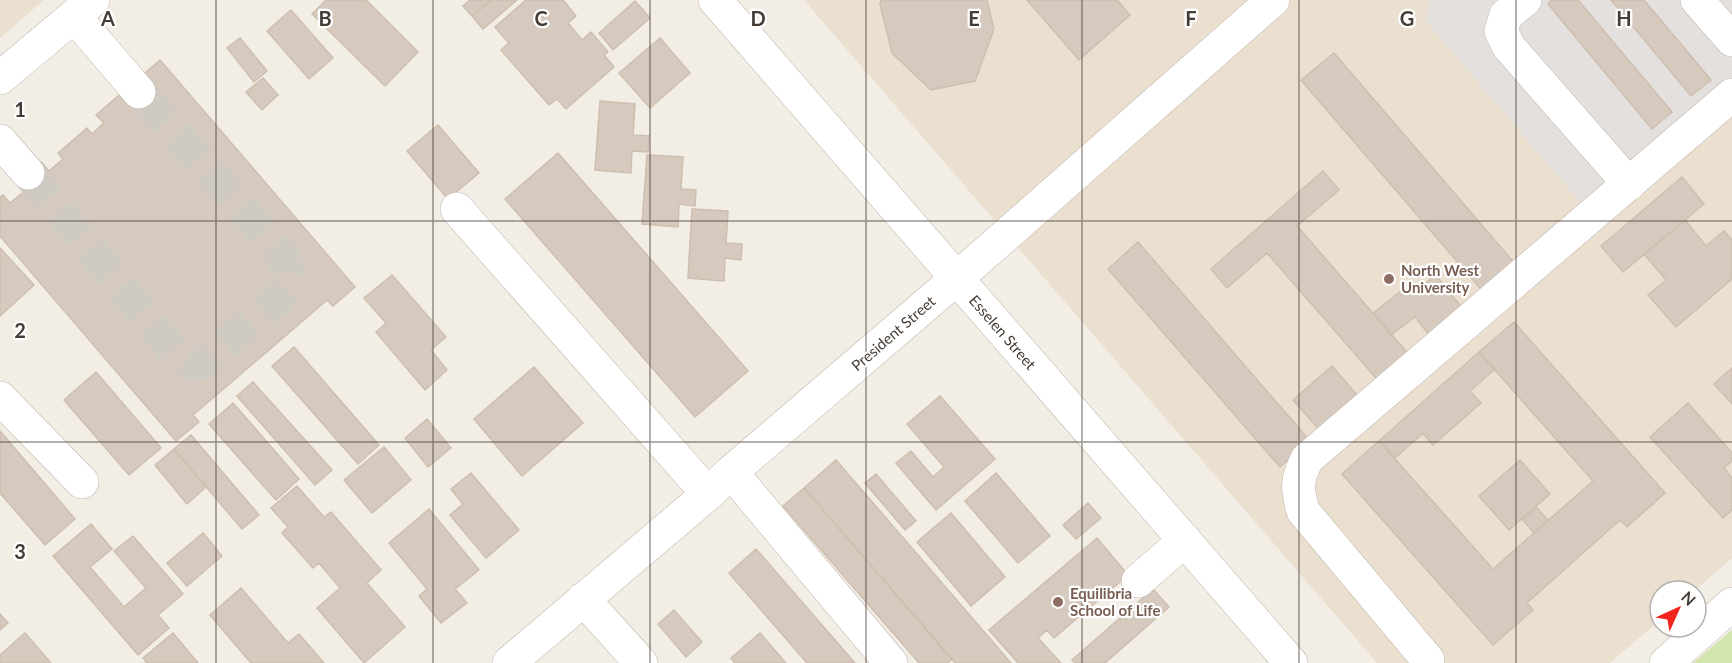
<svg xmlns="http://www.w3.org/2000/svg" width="1732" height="663" font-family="Lato,sans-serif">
<rect width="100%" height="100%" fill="#f2ede5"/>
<path fill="#ebe0d0" d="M0 0H44L0 38Z
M804 0H1732V558L1694 591H1660V620L1610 663H1377Z"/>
<path fill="#d3e6af" d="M1732 630V663H1693Z"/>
<path fill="#e3e0de" d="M1429 0H1732V86L1586 209 1425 20Z"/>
<path fill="#d6cabe" stroke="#cebeaf" stroke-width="1.5" d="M326 0H366L418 52 385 86 312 14Z
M470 0H490V1L472 16 463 6Z
M491 0H517L483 29 472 16Z
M526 0H563L576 16 568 23 582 40 591 32 608 52 604 55 614 67 566 109 557 99 549 105 501 50 509 43 495 27Z
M881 0H987L994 29 975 81 931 90 892 53 880 4Z
M1027 0H1117L1130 15 1079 60Z
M1552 0H1578L1672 112 1652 129 1548 4Z
M1611 0H1644L1711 80 1691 96Z
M635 1 650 18 613 50 599 33Z
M291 10 333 58 309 79 267 31Z
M240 38 267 71 254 82 227 48Z
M660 38 690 73 650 108 619 73Z
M1334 53 1517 266 1485 294 1301 80Z
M160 60 355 287 333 306 327 300 193 415 199 422 176 441 0 236V197L3 195 10 203 26 190 18 181 41 162 49 171 63 159 58 153 87 128 92 134 104 123 96 115Z
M263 78 278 95 262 110 246 92Z
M600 101 635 104 633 135 649 136 648 152 632 151 631 173 595 170Z
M438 125 479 173 448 199 407 151Z
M558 153 748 371 695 417 505 199Z
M647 155 683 157 681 189 696 190 695 206 679 204 678 227 642 224Z
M1323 171 1339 190 1297 226 1412 358 1382 385 1267 253 1227 288 1211 269Z
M1682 177 1704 204 1623 272 1601 246Z
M692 209 728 211 726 243 742 244 741 260 725 258 724 281 688 278Z
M1685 220 1706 246 1724 231 1732 240V279L1676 327 1648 295 1666 280 1644 254Z
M1138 242 1310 441 1280 467 1108 269Z
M0 248 34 285 0 316Z
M392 275 446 337 431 350 447 370 425 390 376 332 386 323 364 298Z
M1436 275 1466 313 1433 340 1415 317 1391 335 1373 313 1410 284 1415 291Z
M1514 322 1665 493 1627 527 1620 520 1527 603 1533 610 1493 645 1342 474 1379 441 1493 569 1593 481 1479 352Z
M294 347 379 445 358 464 272 366Z
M1479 352 1495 369 1470 391 1481 403 1433 445 1423 433 1395 458 1379 441Z
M1332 366 1362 401 1323 434 1293 400Z
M534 367 583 423 522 476 474 419Z
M1732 368V404L1714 384Z
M96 372 161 448 129 475 64 400Z
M253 382 332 470 315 485 237 396Z
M940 396 995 459 936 510 896 463 911 451 933 477 944 467 907 424Z
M233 403 299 479 276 500 209 424Z
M1688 403 1732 453V461L1724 468 1732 478V510L1723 518 1650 437Z
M427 419 451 448 428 467 405 438Z
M0 431 75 519 45 545 0 493Z
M191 435 259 515 242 529 174 449Z
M384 447 411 480 372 513 344 480Z
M174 449 206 487 187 504 155 465Z
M836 460 1011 663H955L804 488Z
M1520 460 1550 494 1509 530 1479 496Z
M471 473 519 530 486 558 450 515 463 504 451 489Z
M996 473 1050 536 1018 563 965 501Z
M876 474 916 521 905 530 865 483Z
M297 486 324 517 331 512 381 570 367 583 405 627 364 663 317 608 340 588 319 563 313 568 282 533 288 527 271 508Z
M804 488 952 659 947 663H919L783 506Z
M1088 503 1101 518 1076 539 1063 525Z
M1536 507 1548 520 1534 533 1522 519Z
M429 509 479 570 455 589 467 603 441 623 419 596 427 589 389 543Z
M951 513 1005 577 971 606 917 542Z
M91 524 112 549 90 567 124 607 146 588 114 551 133 536 183 594 158 615 169 628 138 655 53 556Z
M203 533 222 556 187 586 167 563Z
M1097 538 1128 575 1054 638 1047 630 1038 638 1061 663H1018L989 630Z
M756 549 855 663H807L729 573Z
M241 588 288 643 299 634 324 663H251L210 615Z
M1153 589 1169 607 1105 663H1075L1072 660Z
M674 610 702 642 686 657 658 624Z
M0 614 8 623 0 630Z
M25 633 51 663H0V655Z
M173 633 198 663H147L143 658Z
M760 633 786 663H735L731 658Z"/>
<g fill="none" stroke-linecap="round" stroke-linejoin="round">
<path stroke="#cfcac2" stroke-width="33" stroke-dasharray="33 16" stroke-linecap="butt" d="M28 173 179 357 192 366 202 363 275 302 286 289 288 270 282 254 139 92"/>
<g stroke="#c0b6ab" stroke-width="34">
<path id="minor" d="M715 0 1291 663
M1525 0 1506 15 1501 31 1509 47 1629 184
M1697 0 1732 40
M74 16 139 92
M0 78 93 0
M0 141 28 173
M457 209 708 494
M0 398 82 482
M731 472 891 663
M1138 581 1185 540
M583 599 641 663
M1428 660 1303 511C1297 489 1296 481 1307 459L1732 95
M509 663 708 494 731 472 956 279 1273 0
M1666 663 1732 604"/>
</g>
<use href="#minor" stroke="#fff" stroke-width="33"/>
</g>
<path fill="none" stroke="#453d35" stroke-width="1.5" stroke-opacity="0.55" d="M216 0V663M433 0V663M650 0V663M866 0V663M1082 0V663M1299 0V663M1516 0V663M0 221H1732M0 442H1732"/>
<g fill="#8d6e63" stroke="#fff" stroke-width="2">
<circle cx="1389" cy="279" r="6"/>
<circle cx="1058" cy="602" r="6"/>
</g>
<g text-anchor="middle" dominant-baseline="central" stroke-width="4.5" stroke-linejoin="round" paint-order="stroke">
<g font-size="15" font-weight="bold" fill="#785e54" stroke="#fff" text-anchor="start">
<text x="1401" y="270">North West<tspan x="1401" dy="17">University</tspan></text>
<text x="1070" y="593">Equilibria<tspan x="1070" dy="17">School of Life</tspan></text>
</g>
<g font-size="15" fill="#453d35" stroke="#fff">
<text transform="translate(1003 332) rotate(49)">Esselen Street</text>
<text transform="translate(893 333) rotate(-41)">President Street</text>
</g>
</g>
<g font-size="20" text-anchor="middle" font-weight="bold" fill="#453d35" stroke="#fff" stroke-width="4.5" stroke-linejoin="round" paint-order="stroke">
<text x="108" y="26">A</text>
<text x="325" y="26">B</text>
<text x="541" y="26">C</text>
<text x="758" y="26">D</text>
<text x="974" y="26">E</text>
<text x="1191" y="26">F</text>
<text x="1407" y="26">G</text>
<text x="1624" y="26">H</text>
<text x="20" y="117">1</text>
<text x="20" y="338">2</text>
<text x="20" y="559">3</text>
</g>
<g transform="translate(1678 609) rotate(45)"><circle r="28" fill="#ffffff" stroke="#b5b1ae" stroke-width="1.5"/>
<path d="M0-4.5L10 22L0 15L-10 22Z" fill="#f4231b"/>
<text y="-9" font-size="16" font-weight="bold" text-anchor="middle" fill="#453d35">N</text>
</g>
</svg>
